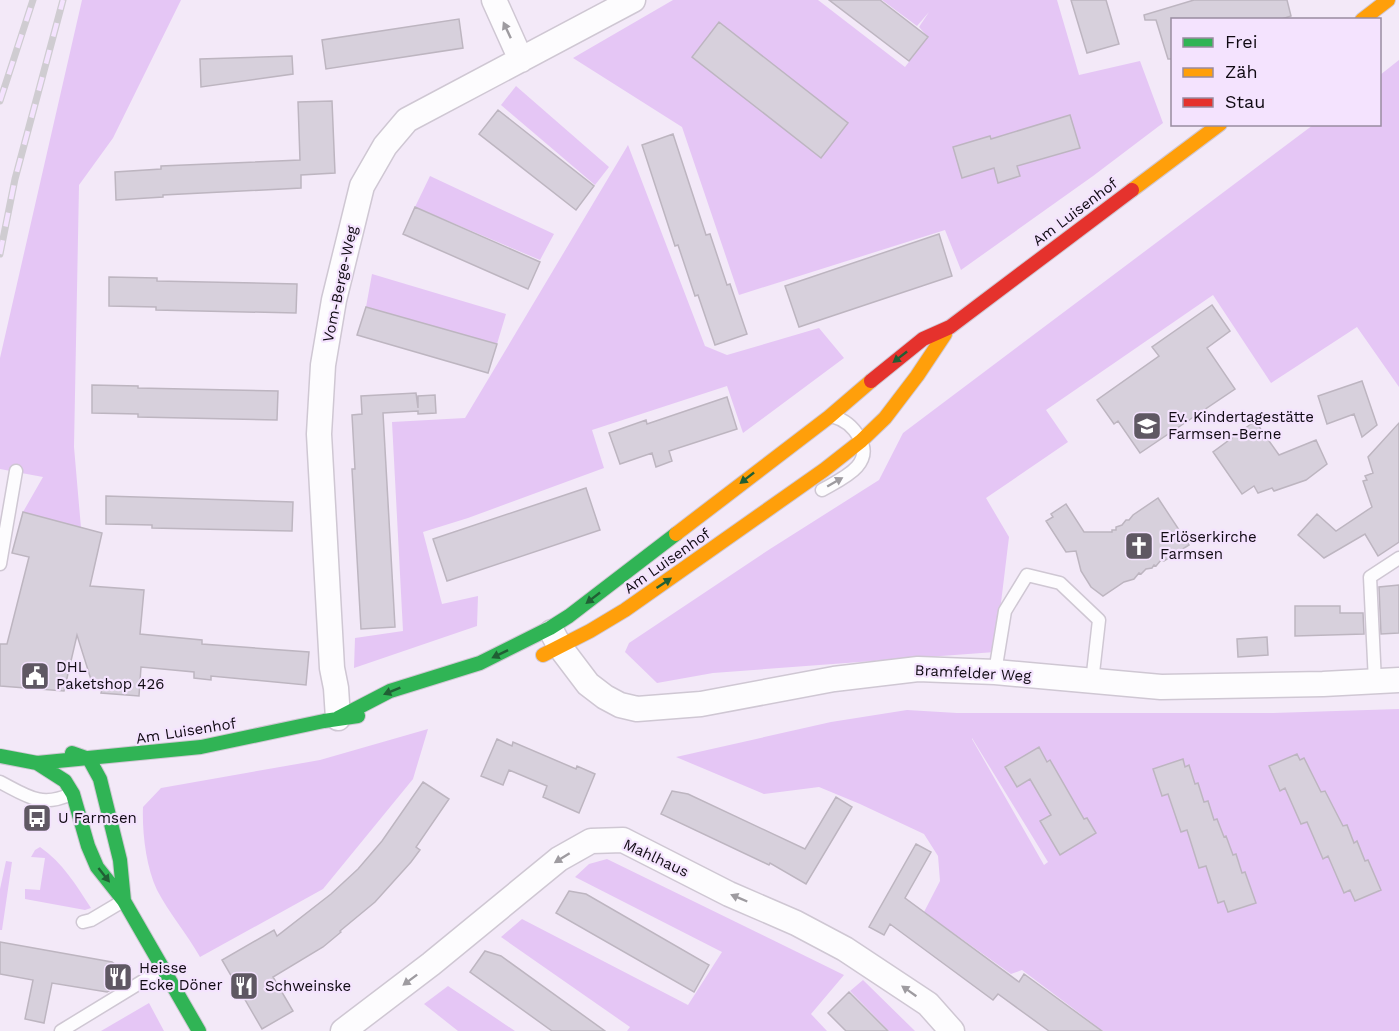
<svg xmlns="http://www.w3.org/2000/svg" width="1399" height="1031" font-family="'Work Sans',sans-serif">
<rect width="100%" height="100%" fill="#f3e9f8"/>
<path fill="#e5c6f5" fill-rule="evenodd" d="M82 0H181L113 138 79 185 74 447 81 528 23 512 43 477 0 469V358Z
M673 0H818L905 67 928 37 919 27 929 12 917 26 882 0H1057L1079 75 1140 61 1163 123 1093 176 961 270 945 230 739 295 682 127 573 58Z
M1399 60V387L1357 327 1271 383 1213 295 1046 410 1068 442 986 498 1009 537 995 652 713 673 657 683 625 652 629 643 770 549 879 480 903 433 1313 125 1380 124V75Z
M516 86 609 167 595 185 501 105Z
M628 145 705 346 727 355 819 328 844 358 743 433 727 386 592 430 604 468 468 518 423 532 442 604 478 596 477 626 354 668 355 638 403 631 392 422 465 418Z
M430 176 554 234 540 260 415 207Z
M372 274 506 314 497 344 366 307Z
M1399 709V1031H1103L1022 970 1011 974 924 912 940 881 938 856 924 834 860 804 819 787 764 794 676 757 831 722 907 710 957 713H1273ZM972 738 1048 862 1044 865 972 739Z
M428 729 413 779 323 889 200 957C187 934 169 913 157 890 146 867 142 832 143 807L161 788 320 760Z
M40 847C63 863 76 885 91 908L85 910 25 899V889L40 890 45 858 31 857 35 850Z
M607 859 844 975 811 1014 827 1031H627L630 1027 501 937 522 919 688 1005 722 952 575 877 589 864Z
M6 861 12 862 2 930H0V889Z
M863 980 915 1031H889L850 991Z
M448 986 515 1031H458L424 1004Z
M149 1003 164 1031H101Z"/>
<path fill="#d7d0dc" stroke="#bdb5c0" stroke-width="1.5" d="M829 0H880L928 37 909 61Z
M1071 0H1106L1119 44 1087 53Z
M1194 0H1287L1291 16 1279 20H1173V59H1168L1156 20H1145L1144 15Z
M459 19 463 48 326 69 322 40Z
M719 22 848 123 821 158 692 57Z
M292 56 293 74 201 87 200 59Z
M332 101 335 173 301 175V188L163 195V197L116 200 115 172 161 169V166L300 160 298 102Z
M498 110 594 186 576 210 479 134Z
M1070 115 1080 148 1017 166 1020 176 998 183 994 168 962 178 953 147 990 136 991 139Z
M673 134 706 235 710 234 727 285 730 284 747 334 715 345 698 295 695 296 678 245 675 246 642 145Z
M415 207 540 262 528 289 403 234Z
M939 234 952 276 799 327 785 286Z
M109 277 157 278V281L297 284 296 313 156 310V307L109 306Z
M1212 305 1230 331 1207 348 1235 389 1140 453 1118 421 1114 424 1097 400 1159 356 1152 347Z
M366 307 497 344 488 373 357 335Z
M1362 381 1377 425 1362 437 1354 414 1327 424 1318 396Z
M92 385 138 386V388L278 391 277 420 138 417V414L92 413Z
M416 393 418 408V396L435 395 436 413 418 414V411L383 413 395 627 361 629 352 469H355L352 415 362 414 361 396Z
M727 397 737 429 669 451 672 461 656 467 652 453 620 464 609 433 646 420 647 424Z
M1255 421 1279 455 1316 440 1327 464 1306 480 1274 491 1272 488 1258 493 1254 486 1242 494 1213 452Z
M1399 423V542L1378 556 1365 534 1324 558 1298 535 1317 514 1336 531 1372 507 1363 481 1367 480 1365 476 1373 473 1368 457Z
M586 488 600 530 447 581 433 539Z
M106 496 293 502 292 531 152 528V525L106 524Z
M1158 498 1189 545 1164 561 1161 560 1156 566 1154 565 1152 568 1146 569 1141 574 1139 573 1134 579 1124 582 1103 596 1091 587 1081 571 1076 551 1066 552 1046 521 1053 517 1051 514 1066 504 1084 532H1112V530H1116V527L1122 525 1126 520H1129L1133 515Z
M23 512 102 533 90 586 144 590 140 634 202 640V644L309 652 306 685 211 676V680L194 678V672L141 667 139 696 101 693 102 689H94L77 635 64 691 0 686V644H7L29 557 12 553Z
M1399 585V633L1381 634 1379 587Z
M1295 606H1340V613H1363L1364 634 1295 636Z
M1267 637 1268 655 1238 657 1237 639Z
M497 739 512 746 513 742 576 769 577 766 595 774 579 813 543 797 547 786 509 770 503 785 481 776Z
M1039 747 1047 762 1050 760 1084 819 1087 818 1096 833 1060 855 1040 821 1051 815 1030 779 1017 787 1005 767Z
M1297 754 1300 760 1304 758 1321 792 1325 791 1343 826 1347 825 1354 843 1357 841 1365 861 1368 860 1381 890 1355 901 1350 890 1344 893 1328 856 1323 859 1307 822 1301 824 1285 788 1280 791 1269 766Z
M1183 759 1185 767 1189 765 1195 784 1198 783 1204 802 1208 801 1214 820 1217 819 1224 837 1226 836 1233 855 1236 854 1242 873 1245 872 1256 903 1228 912 1224 901 1218 903 1206 866 1199 868 1187 830 1181 832 1168 794 1162 796 1153 769Z
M423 782 449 799 416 847 420 850 411 862 375 902 340 931 341 932 323 947 273 977 293 1011 262 1029 222 960 274 930 277 936 331 894 358 869 382 841Z
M672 791 688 794 805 849 836 797 852 807 806 884 770 863 769 865 661 814Z
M916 844 931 852 905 898 1019 982 1024 974 1102 1031H1049L998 994 993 1000 890 924 884 935 869 927Z
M569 891 586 894 709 965 694 992 556 913Z
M0 942 112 962 120 968 123 975 122 981 118 986 107 992 52 983 44 1023 25 1019 33 980 0 974Z
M485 951 501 956 605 1031H552L470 972Z
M849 992 888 1031H846L828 1013Z"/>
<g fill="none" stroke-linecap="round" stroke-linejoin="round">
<g stroke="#cfc7d3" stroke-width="15">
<path id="lane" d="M822 490C841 479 876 465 859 437 853 427 846 420 834 417
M0 564 16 471
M995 672 1005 611 1027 575 1060 583 1099 620 1092 682
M1375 682 1370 577 1399 558
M0 782C27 796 41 808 71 794
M83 922 91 920 123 901
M61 1031 161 970"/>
</g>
<g stroke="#cfc7d3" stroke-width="27">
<path id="street" d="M494 0 521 60
M552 632 560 647 588 684 605 697 620 705 637 709 701 704 834 679 918 669 995 672 1161 687 1323 684 1399 680
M338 718 336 688 332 668 319 434 323 365 334 300 362 186 385 146 407 120 633 0
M343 1031 431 964 559 859 591 841 623 840 729 894 796 923 845 949 928 1004 952 1031"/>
</g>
<g stroke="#cfc7d3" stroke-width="16">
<path id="fast" d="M338 718 390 691 480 663 550 628 569 616 676 534
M72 753 89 759 100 779 120 860 124 901
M0 756 37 763 65 781 73 794 88 846 97 867 124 901 199 1031
M37 763 201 747 324 721 358 716"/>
</g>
<g stroke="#cfc7d3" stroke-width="16">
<path id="slow" d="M1362 20 1388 0
M1132 190 1220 124
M676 534 829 417 871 381
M543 655 590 631 625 610 824 470 861 441 885 418 917 376 945 334"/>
</g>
<g stroke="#cfc7d3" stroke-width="16">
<path id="jam" d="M871 381 923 339 950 327 1132 190"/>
</g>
<use href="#lane" stroke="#fdfcfe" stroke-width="12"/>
<use href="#street" stroke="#fdfcfe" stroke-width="24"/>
<use href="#fast" stroke="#30b455" stroke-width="14"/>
<use href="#slow" stroke="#ff9f0a" stroke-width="14"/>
<use href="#jam" stroke="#e5322d" stroke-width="14"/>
<g stroke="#cfccd1" stroke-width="7">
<path id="rail" d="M0 101 33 0
M0 254 15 179 63 0"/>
</g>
<use href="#rail" stroke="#f4e3fe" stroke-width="4.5" stroke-dasharray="14" stroke-linecap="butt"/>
</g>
<defs><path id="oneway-solid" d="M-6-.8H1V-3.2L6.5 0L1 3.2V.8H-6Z" transform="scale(1.5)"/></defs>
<g fill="#9e9ba0">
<use href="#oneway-solid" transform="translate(507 30) rotate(-115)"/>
<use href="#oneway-solid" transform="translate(835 482) rotate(-30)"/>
<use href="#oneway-solid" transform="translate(562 858) rotate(148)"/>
<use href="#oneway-solid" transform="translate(739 898) rotate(-157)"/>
<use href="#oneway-solid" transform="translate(410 980) rotate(143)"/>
<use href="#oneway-solid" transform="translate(909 991) rotate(-145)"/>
</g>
<g fill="#205f34">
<use href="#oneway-solid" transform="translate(900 357) rotate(142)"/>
<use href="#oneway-solid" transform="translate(747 478) rotate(142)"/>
<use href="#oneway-solid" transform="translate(664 583) rotate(-34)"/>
<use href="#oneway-solid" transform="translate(593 598) rotate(142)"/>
<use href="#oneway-solid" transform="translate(500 654) rotate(154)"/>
<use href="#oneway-solid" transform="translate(392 691) rotate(158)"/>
<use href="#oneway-solid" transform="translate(104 875) rotate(52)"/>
</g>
<defs>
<g id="school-square" transform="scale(1.5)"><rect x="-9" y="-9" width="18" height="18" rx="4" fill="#5f5863" stroke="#f4e3fe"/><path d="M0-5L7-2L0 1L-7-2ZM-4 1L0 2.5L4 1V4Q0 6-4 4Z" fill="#fff"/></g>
<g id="church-square" transform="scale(1.5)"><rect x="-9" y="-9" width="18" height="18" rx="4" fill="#5f5863" stroke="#f4e3fe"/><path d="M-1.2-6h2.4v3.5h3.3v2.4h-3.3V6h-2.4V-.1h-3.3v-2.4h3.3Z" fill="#fff"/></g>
<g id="civic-square" transform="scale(1.5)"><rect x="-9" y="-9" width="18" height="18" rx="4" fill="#5f5863" stroke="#f4e3fe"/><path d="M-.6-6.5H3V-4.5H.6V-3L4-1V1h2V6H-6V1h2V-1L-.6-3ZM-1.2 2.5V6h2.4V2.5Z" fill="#fff"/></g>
<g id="bus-square" transform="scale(1.5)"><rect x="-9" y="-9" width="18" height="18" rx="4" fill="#5f5863" stroke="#f4e3fe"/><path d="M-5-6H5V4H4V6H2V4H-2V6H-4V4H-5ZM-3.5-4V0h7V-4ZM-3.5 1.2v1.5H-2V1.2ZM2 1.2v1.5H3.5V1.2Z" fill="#fff"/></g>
<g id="restaurant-square" transform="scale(1.5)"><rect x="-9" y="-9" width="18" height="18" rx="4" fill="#5f5863" stroke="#f4e3fe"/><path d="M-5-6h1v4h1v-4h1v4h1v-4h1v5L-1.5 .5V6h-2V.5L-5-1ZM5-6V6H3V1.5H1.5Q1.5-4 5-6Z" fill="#fff"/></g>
</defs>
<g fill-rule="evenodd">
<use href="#school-square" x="1147" y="426"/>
<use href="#church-square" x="1139" y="546"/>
<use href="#civic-square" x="35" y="676"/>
<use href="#bus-square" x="37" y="818"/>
<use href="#restaurant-square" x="118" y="977"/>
<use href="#restaurant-square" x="244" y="986"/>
</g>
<g text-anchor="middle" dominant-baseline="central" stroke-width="4.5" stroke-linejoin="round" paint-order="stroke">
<g font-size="15" fill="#100a13" stroke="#f4e3fe">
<text transform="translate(1075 212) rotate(-37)">Am Luisenhof</text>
<text transform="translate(340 284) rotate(-78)">Vom-Berge-Weg</text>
<text transform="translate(667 561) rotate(-35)">Am Luisenhof</text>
<text transform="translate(973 673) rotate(3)">Bramfelder Weg</text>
<text transform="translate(186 731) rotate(-9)">Am Luisenhof</text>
<text transform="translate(656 858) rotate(25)">Mahlhaus</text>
</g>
<g font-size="15" fill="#100a13" stroke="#f4e3fe" text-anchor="start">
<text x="1168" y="417">Ev. Kindertagestätte<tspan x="1168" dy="17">Farmsen-Berne</tspan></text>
<text x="1160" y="537">Erlöserkirche<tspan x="1160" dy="17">Farmsen</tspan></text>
<text x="56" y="667">DHL<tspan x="56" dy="17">Paketshop 426</tspan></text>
<text x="58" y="818">U Farmsen</text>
<text x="139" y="968">Heisse<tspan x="139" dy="17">Ecke Döner</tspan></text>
<text x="265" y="986">Schweinske</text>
</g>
</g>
<rect x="1171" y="18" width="210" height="108" fill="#f4e3fe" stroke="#998ca0" stroke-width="1.5"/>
<rect x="1183" y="38" width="30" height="9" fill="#30b455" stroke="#998ca0" stroke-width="1.5"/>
<text x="1225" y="48" font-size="18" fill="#100a13">Frei</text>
<rect x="1183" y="68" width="30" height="9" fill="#ff9f0a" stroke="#998ca0" stroke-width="1.5"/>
<text x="1225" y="78" font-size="18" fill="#100a13">Zäh</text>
<rect x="1183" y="98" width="30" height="9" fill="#e5322d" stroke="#998ca0" stroke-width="1.5"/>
<text x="1225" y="108" font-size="18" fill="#100a13">Stau</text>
</svg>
